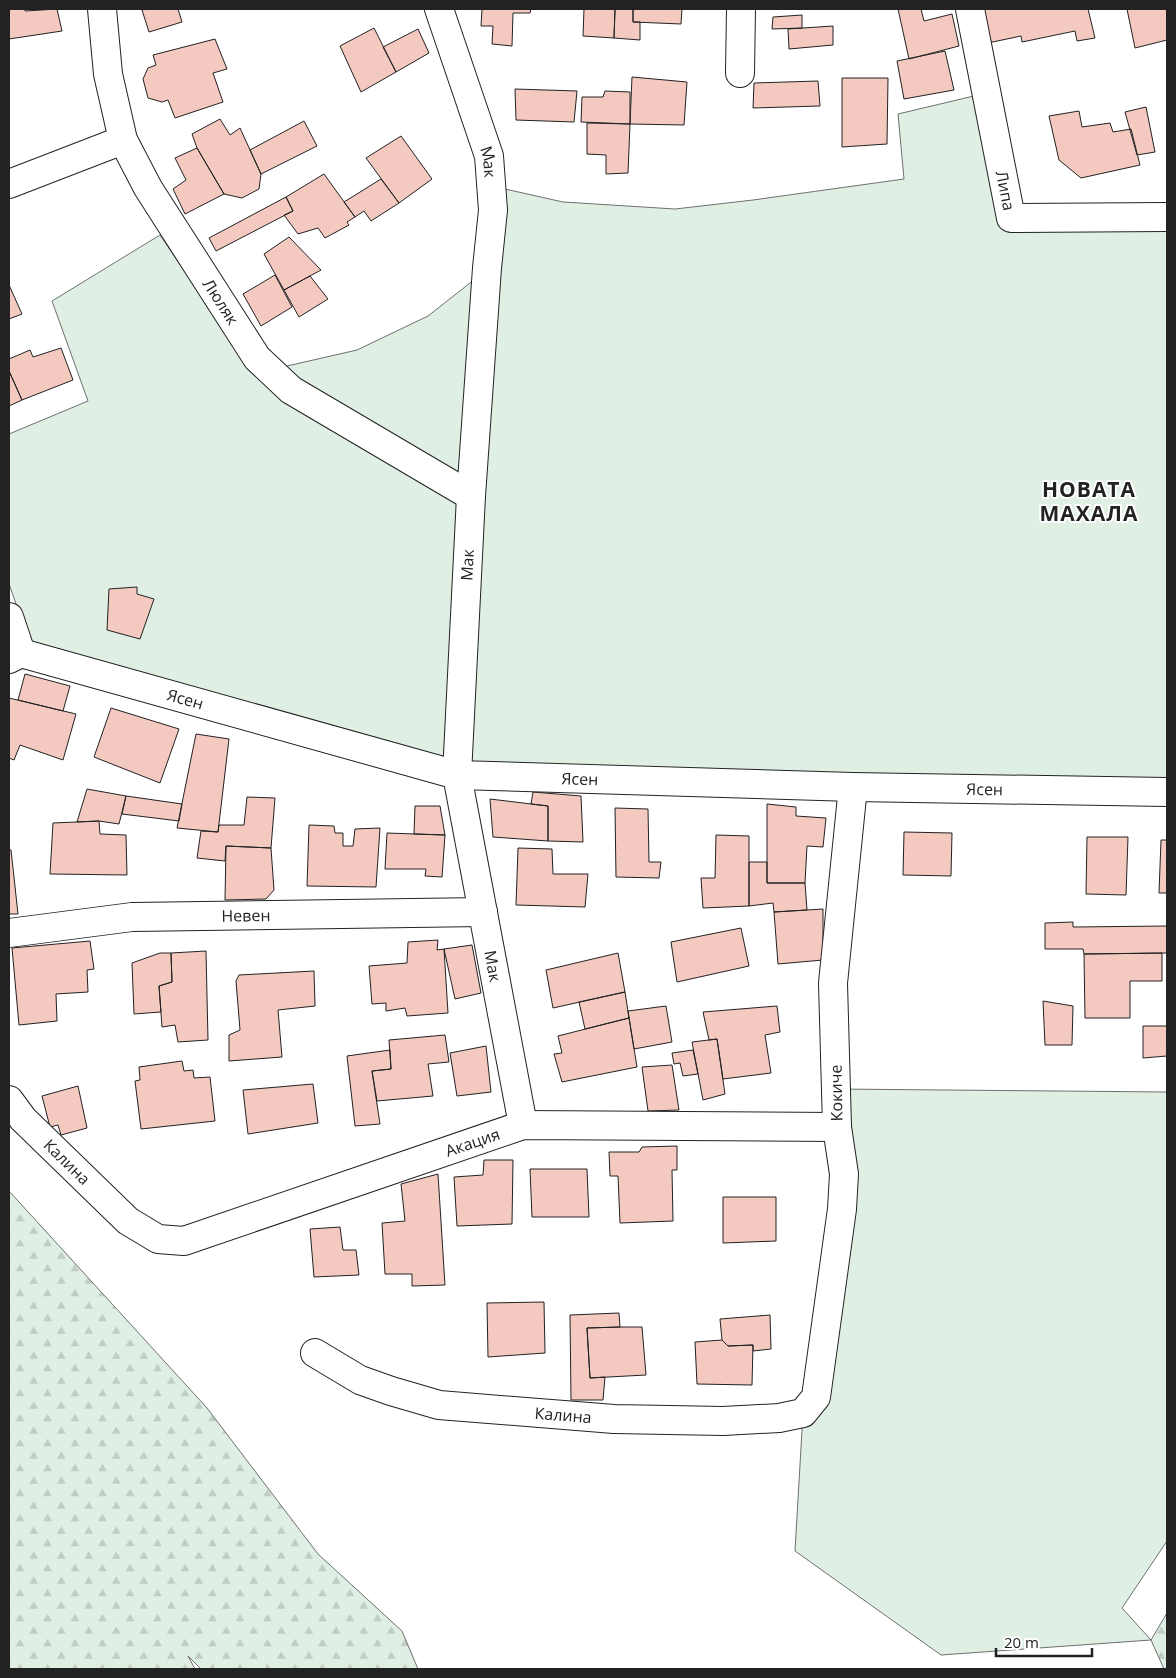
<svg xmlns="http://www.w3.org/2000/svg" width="1176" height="1678" font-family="'Open Sans',sans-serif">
<defs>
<pattern id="forest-firs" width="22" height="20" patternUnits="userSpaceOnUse" patternTransform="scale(1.25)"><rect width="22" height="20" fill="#e0efe3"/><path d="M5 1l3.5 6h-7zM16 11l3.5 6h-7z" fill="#c0cdc2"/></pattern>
</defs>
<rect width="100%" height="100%" fill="#fff"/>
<path fill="#e0efe3" stroke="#6f6f6f" d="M978 95 1003 213 1167 225V779L961 778 445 761 31 646 9 584V434L88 401 52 301 160 235 249 366H287L357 350 428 316 498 261 505 189 563 202 675 209 753 200 904 179 898 114Z
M836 1089 1167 1092V1541L1122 1608 1151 1640 941 1655 795 1551 803 1413 844 1174Z"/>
<path fill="url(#forest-firs)" stroke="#6f6f6f" d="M9 1191 207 1408 318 1554 402 1631 418 1669H201L188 1656 195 1669H9Z
M1167 1613V1669H1164L1151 1640Z"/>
<path fill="#f3c9c0" stroke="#222" d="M9 9H25V11L57 9 62 31 9 39Z
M146 9H178L182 22 149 32 142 10Z
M482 9H531L530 13H513L512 46 492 44 493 26H481Z
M584 9H615L614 38 583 36Z
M615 9H633V22H640V40L614 38Z
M633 9H682L681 24 633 22Z
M898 9H921L924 21 952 14 959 46 909 59Z
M980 9H1088L1095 38 1077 41 1075 31 1022 42 1021 36 988 43Z
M1127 9H1167V40L1135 48Z
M802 15V28L772 29 773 17Z
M833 26V45L789 49 788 29Z
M374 28 396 72 361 92 340 46Z
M418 29 429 53 396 72 383 47Z
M215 39 227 69 213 73 223 102 175 118 168 100 162 102 148 98 143 79 148 68 156 65 153 55Z
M945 51 954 90 904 99 897 61Z
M632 77 687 82 684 125 630 124Z
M842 78H888L887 144 842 147Z
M818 81 820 106 753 108 754 83Z
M515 89 577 91 574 122 516 120Z
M605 91 630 92V124L581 122 582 97H603Z
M1146 107 1155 152 1137 155 1125 112Z
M1079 111 1082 127 1110 123 1113 132 1131 129 1140 165 1081 178 1059 160 1049 116Z
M220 119 230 135 240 128 261 174 259 189 242 198 224 194 197 148 192 134Z
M304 121 317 146 261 174 250 150Z
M587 123 630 124 628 173 606 174V155L587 154Z
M401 136 432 179 399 203 366 158Z
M197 148 224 194 185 214 173 189 186 180 175 158Z
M324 174 355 217 347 222 349 225 325 238 318 228 298 234 284 215 293 211 286 197Z
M381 179 399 203 371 221 364 211 355 217 344 202Z
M286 197 293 211 216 251 209 238Z
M289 237 321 270 284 290 264 254Z
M275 275 292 307 261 326 243 294Z
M310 276 328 299 299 317 284 290Z
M9 285 22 314 9 319Z
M61 348 73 380 22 400 9 371V359L30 350 33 357Z
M9 371 22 400 9 406Z
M137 587V594L154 599 140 639 107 630 109 589Z
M25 674 70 686 63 711 18 700Z
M9 698 76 714 63 760 20 745 14 760 9 758Z
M111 708 179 729 160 783 94 757Z
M196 734 229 739 218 832 177 828Z
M87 789 126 796 119 824 99 821 77 822Z
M533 792 581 796 583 842 548 841V806L531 804Z
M126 796 182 804 179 821 122 814Z
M247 797 275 798 271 848 226 846 225 861 197 858 201 831 218 832 219 825H244Z
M490 799 548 806V841L493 837Z
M767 804 796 807V816L826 818 823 847 807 846 805 883H767Z
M415 806H440L445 835 414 834Z
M615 808 648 809 649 862H661L659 878 616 877Z
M99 821 100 834 126 835 127 875 50 874 53 823Z
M309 825 334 826 335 833H343V846H353L355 829 380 828 376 887 307 886Z
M904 832 952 833 951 876 903 875Z
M387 833 445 835 442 877 425 876 426 869H385Z
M716 835 749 836V906L703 908 701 878H715Z
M1087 837H1128L1126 895 1086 894Z
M1161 840H1167V893H1159Z
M226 846 271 848 274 890 266 899 225 900Z
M518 848 552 849 553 874H588L585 907 516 905Z
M9 850H11L18 914H9Z
M749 862H767V883H805L807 910 774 912 773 903 749 906Z
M823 909V960L778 964 774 912Z
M1073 922V927L1167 926V953L1084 954 1083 949H1045V923Z
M741 928 749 966 677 982 671 942Z
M438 940 437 950 444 949 448 1013 407 1016 405 1008 386 1011V1003L372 1004 369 966 407 963 408 942Z
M90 941 94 969 87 970 88 992 56 994 57 1021 19 1025 12 948Z
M472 945 481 993 455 999 444 949Z
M206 951 208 1040 178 1042 175 1025 162 1027 159 986 172 982 171 953Z
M160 953H171L172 982 159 986 161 1012 134 1014 132 963Z
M618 953 625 992 553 1008 546 970Z
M1162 953V981H1130V1018H1085L1084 954Z
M314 971 315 1006 278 1010 282 1057 229 1061V1035L240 1030 236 981 239 975Z
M625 992 629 1018 585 1029 579 1002Z
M1043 1001 1073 1006 1072 1045H1045Z
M666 1006 672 1042 634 1049 628 1011Z
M777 1006 780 1032 765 1035 771 1073 723 1079 717 1039 709 1040 703 1012Z
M629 1018 637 1067 562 1082 554 1054 562 1053 558 1036Z
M1143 1026H1167V1056L1143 1058Z
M445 1035 449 1062 428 1064 433 1096 377 1101 372 1071 391 1069 389 1040Z
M717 1039 725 1094 703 1100 692 1042Z
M486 1046 491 1092 457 1096 450 1053Z
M390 1050 391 1069 372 1071 380 1124 355 1126 347 1056Z
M693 1050 698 1074 683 1076 680 1063 674 1064 672 1053Z
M182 1061 184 1071 193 1070 194 1078 210 1077 215 1121 141 1129 135 1081 140 1080 139 1067Z
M672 1065 679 1110 648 1111 642 1067Z
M313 1084 318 1123 248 1134 243 1090Z
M78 1086 87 1128 61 1135 58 1125 50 1127 42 1096Z
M677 1146V1170H672L673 1221 620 1223 618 1176H610L609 1152H639L642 1147Z
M484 1160H513L512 1224 457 1226 454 1177 483 1175Z
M530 1169H587L589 1217H532Z
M438 1174 445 1285 412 1286V1274H385L382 1223 405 1221 401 1184Z
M723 1197H776V1241L723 1243Z
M340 1227 343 1250H356L359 1275 314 1277 310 1229Z
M544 1302 545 1353 488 1357 487 1303Z
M619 1313 620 1327 587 1328 590 1378 605 1377 603 1400H571L570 1315Z
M770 1315 771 1349 753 1351V1345L728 1346 722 1340 720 1319Z
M620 1327H642L646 1375 590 1378 587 1328Z
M722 1340 728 1346 753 1345 752 1385 697 1384 695 1342Z"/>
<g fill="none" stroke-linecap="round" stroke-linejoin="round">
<g stroke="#222" stroke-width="30">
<g id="street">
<path id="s1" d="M102 9 108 74 123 140 148 188 257 358 291 390 471 496"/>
<path id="s2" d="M439 9 489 156 493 210 487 268 471 496 457 775 523 1125"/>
<path id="s3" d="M970 9 1011 218 1167 217"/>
<path d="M740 73 741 9"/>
<path d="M9 184 123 140"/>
<path d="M9 617 21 653"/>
<path id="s4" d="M9 659 21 653 457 775 853 787 1167 792"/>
<path id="s5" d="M9 933 132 917 483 912"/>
<path id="s6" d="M9 1100 23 1119 128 1221 158 1239 184 1241 523 1125 837 1127"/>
<path id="s7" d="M315 1353 360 1380 391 1391 439 1405 614 1419 723 1421 779 1418 803 1413 816 1397 842 1209 844 1174 837 1127 833 983 853 787"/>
</g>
</g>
<use href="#street" stroke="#fff" stroke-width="28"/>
</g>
<g text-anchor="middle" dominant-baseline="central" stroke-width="4" stroke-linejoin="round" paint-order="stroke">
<g font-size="16" fill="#222" stroke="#fff">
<text stroke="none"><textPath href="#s2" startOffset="161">Мак</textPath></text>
<text stroke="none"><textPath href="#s3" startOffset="185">Липа</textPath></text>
<text stroke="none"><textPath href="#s1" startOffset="322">Люляк</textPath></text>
<text transform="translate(467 565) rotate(-87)">Мак</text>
<text stroke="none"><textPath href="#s4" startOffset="184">Ясен</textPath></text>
<text stroke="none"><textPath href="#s4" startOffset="589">Ясен</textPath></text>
<text stroke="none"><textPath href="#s4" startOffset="994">Ясен</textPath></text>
<text stroke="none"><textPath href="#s5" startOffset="238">Невен</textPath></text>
<text stroke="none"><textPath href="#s2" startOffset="970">Мак</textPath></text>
<text transform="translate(836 1093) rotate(-91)">Кокиче</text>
<text stroke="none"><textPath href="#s6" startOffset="536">Акация</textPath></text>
<text stroke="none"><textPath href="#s6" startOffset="85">Калина</textPath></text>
<text stroke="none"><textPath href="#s7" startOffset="260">Калина</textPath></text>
</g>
<g font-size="21" font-weight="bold" letter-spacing="1" fill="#222" stroke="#fff">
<text x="1089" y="489">НОВАТА<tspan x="1089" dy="24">МАХАЛА</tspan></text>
</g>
</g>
<rect width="1176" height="1678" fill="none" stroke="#222222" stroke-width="20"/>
<path d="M996 1648v8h96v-8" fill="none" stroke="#222222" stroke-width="2.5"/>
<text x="1004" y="1648" font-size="15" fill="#222222" stroke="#ffffff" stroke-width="4" paint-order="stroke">20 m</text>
</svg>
